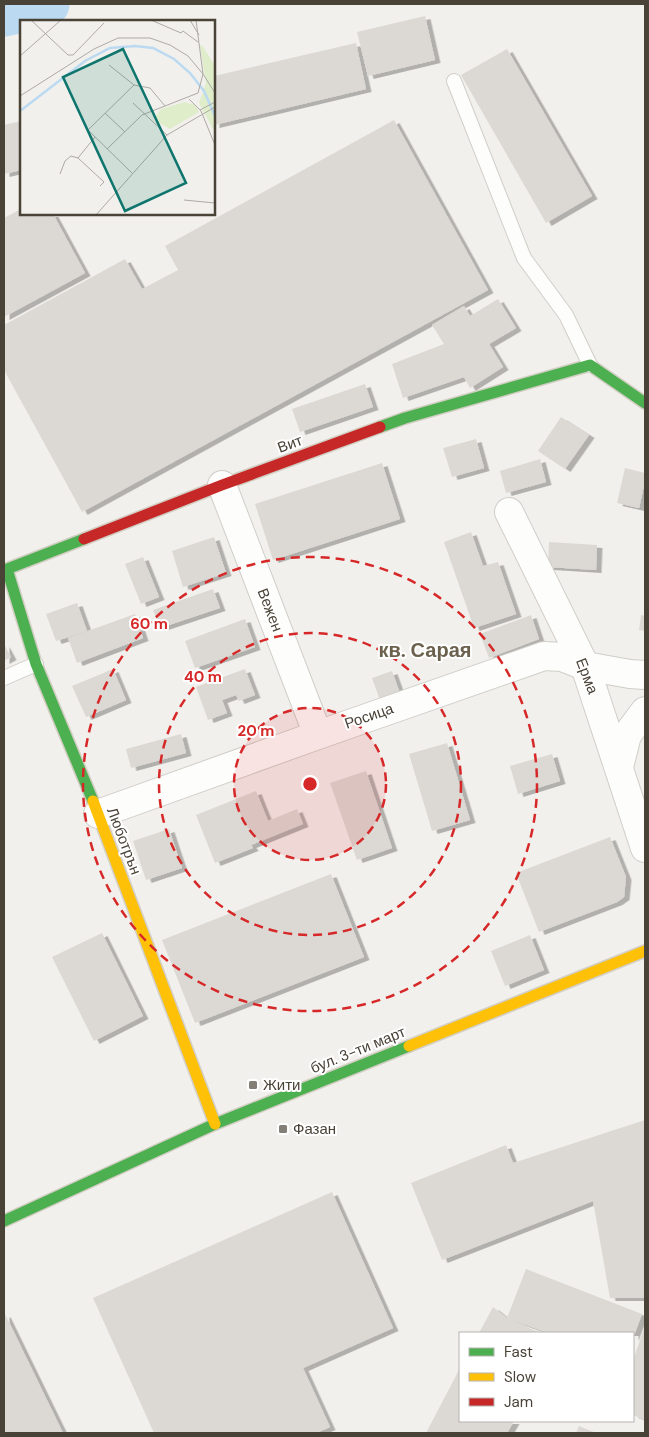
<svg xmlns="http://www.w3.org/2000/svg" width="649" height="1437" font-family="'DM Sans',sans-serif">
<defs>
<filter id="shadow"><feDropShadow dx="5.5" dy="3" stdDeviation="0" flood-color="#0004"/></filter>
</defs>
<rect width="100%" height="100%" fill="#f2f0ec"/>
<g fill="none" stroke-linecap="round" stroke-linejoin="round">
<path stroke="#bbdaf1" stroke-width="45" d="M4 14 47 4"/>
</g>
<path fill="#dcd9d4" filter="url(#shadow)" d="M425 16 435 60 368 76 357 32Z
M356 43 366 89 214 125V76Z
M507 49 592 196 546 223 461 75Z
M394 120 488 290 82 512 4 370V325L125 259 142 289 178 270 165 246Z
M21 121V170L4 174V125Z
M21 209V214H53L85 273 4 317V218Z
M498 299 516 328 489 344 503 367 470 388 464 377 403 398 392 364 444 344 432 325 464 306 470 316Z
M365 384 373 407 300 432 292 409Z
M561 417 589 435 565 469 538 451Z
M476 439 484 468 452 477 443 448Z
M540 459 546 482 506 493 500 471Z
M382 463 400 519 273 560 255 504Z
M625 468 645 473V481L639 508 617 503Z
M471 532 483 566 498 562 516 614 474 628 444 542Z
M214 537 226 573 183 587 172 551Z
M549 542 597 545 596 570 548 567Z
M143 557 159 597 141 604 125 564Z
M213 589 220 608 160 628 153 610Z
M77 603 87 631 56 641 46 614Z
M135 614 143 638 77 663 68 638Z
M531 615 539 639 489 658 480 634Z
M641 615 645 616V631L639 630Z
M245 619 255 647 195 668 185 641Z
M4 644 11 657 4 661Z
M113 669 126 700 86 717 72 686Z
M245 669 255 695 239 701 236 695 222 700 227 713 208 720 196 687Z
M392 671 402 699 382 706 372 678Z
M181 734 186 753 131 768 126 749Z
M447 743 470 820 432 831 409 754Z
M552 754 560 781 518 794 510 766Z
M366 771 392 848 357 860 330 783Z
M256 791 268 821 297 809 303 824 251 845 253 848 215 863 196 815Z
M169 829 182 868 146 880 133 841Z
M610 837 626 877 624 897 617 902 539 932 516 873Z
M331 874 364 957 195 1023 162 940Z
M102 933 143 1016 94 1041 52 957Z
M530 935 544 970 505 986 491 951Z
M645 1120V1298H610L593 1201 442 1260 411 1183 506 1145 513 1163Z
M332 1192 393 1328 303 1368 330 1427 316 1433H154L93 1298Z
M526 1269 642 1314 633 1338V1333H548L512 1320 540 1333H479L493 1307 507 1318Z
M5 1314 63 1433H4V1315Z
M645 1326V1420L633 1415V1360Z
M460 1368V1421H514L507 1433H426Z
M579 1426 596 1433H576Z"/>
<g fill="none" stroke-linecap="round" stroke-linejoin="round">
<g stroke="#d0cec9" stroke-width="16">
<path id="lane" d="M454 81 524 258 566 315 590 365
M4 678 36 664"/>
</g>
<g stroke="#d0cec9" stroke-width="30">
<path id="street" d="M222 485 318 735
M509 512 585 666 645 848
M619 767 627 735 645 711
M98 814 318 735 544 656 562 657 585 666 630 674 645 675"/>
</g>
<g stroke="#d2cec3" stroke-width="14">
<path id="fast" d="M380 427 405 418 590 365 645 403
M84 539 7 569 36 664 93 801
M4 1221 215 1124 409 1046"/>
</g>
<g stroke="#d2cec3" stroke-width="14">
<path id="slow" d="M93 801 215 1124
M409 1046 645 951"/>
</g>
<g stroke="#d2cec3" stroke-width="14">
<path id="jam" d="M84 539 222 485 380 427"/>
</g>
<use href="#lane" stroke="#fdfdfc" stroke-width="14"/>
<use href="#street" stroke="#fdfdfc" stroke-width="28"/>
<use href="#fast" stroke="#4caf50" stroke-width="11"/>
<use href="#slow" stroke="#ffc107" stroke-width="11"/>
<use href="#jam" stroke="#c62828" stroke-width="11"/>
</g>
<circle cx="310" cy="784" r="76" fill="#d62828" fill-opacity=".12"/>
<g fill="none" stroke="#d62828" stroke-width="2.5" stroke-dasharray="9 6">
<circle cx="310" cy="784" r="76"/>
<circle cx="310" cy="784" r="151"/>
<circle cx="310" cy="784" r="227"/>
</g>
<g fill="#847f76" stroke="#fff" stroke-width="2">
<rect x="248" y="1080" width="10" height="10" rx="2.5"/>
<rect x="278" y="1124" width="10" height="10" rx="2.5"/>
</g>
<g text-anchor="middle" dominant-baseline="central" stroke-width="4" stroke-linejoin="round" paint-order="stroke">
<g font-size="15" fill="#494237" stroke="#fff">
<text transform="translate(290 444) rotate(-20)">Вит</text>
<text transform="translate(270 610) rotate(69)">Вежен</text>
<text transform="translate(587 676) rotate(69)">Ерма</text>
<text transform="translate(369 716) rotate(-19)">Росица</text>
<text transform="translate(124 841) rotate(69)">Люботрън</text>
<text transform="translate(358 1050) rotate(-22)">бул. 3-ти март</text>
</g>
<g font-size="15" fill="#494237" stroke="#fff" text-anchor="start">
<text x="263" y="1085">Жити</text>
<text x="293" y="1129">Фазан</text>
</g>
<g font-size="20" font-weight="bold" fill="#6c614d" stroke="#fff">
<text x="425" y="650">кв. Сарая</text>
</g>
</g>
<g transform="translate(20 20)">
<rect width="195" height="195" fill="#f2f0ec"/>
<path d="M182 25 195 46V113L179 83 186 63 180 26ZM165 82 175 85 179 92 150 109 137 102 136 96 141 89Z" fill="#dfedcb"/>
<path fill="none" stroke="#bbdaf1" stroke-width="2.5" d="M0 91 65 41 90 28 115 26 133 28 154 39 170 53 184 71 195 96"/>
<path fill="none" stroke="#aeaaa4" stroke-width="1" d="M11 0 48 35H53L84 3M131 0 161 13 163 11 178 22M170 0 179 15M176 0 183 54 195 73M0 36 41 0M89 45 114 65 130 68 145 86M0 76 74 29 98 18H130L150 25 168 36 183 54 178 73 122 95 87 129M169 79 181 91 195 125M113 83 147 115M180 90 195 82M85 93 105 112M58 138 84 162 80 166M112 153 68 110 114 65M40 154 45 141 51 136 58 138 75 117M164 180 195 183M76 195 147 115 195 87"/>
<path fill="#0f766e" fill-opacity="0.15" stroke="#0f766e" stroke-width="2.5" d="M103 29 166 163 105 191 43 57Z"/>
<rect width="195" height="195" fill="none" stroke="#494237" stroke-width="2.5"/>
</g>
<circle cx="310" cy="784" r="8" fill="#d62828" stroke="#fff" stroke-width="2.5"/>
<g font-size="15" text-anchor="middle" font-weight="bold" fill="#d62828" stroke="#fff" stroke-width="4" stroke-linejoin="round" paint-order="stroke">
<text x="149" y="629">60 m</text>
<text x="203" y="682">40 m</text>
<text x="256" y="736">20 m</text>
</g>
<rect width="649" height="1437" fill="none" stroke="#494237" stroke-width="10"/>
<rect x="459" y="1332" width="175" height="90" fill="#ffffff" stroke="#b6b3af"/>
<rect x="469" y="1348" width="25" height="8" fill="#4caf50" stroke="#b6b3af"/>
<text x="504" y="1357" font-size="15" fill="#494237">Fast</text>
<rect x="469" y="1373" width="25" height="8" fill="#ffc107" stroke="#b6b3af"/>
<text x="504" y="1382" font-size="15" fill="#494237">Slow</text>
<rect x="469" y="1398" width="25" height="8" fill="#c62828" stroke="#b6b3af"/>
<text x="504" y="1407" font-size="15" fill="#494237">Jam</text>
</svg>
